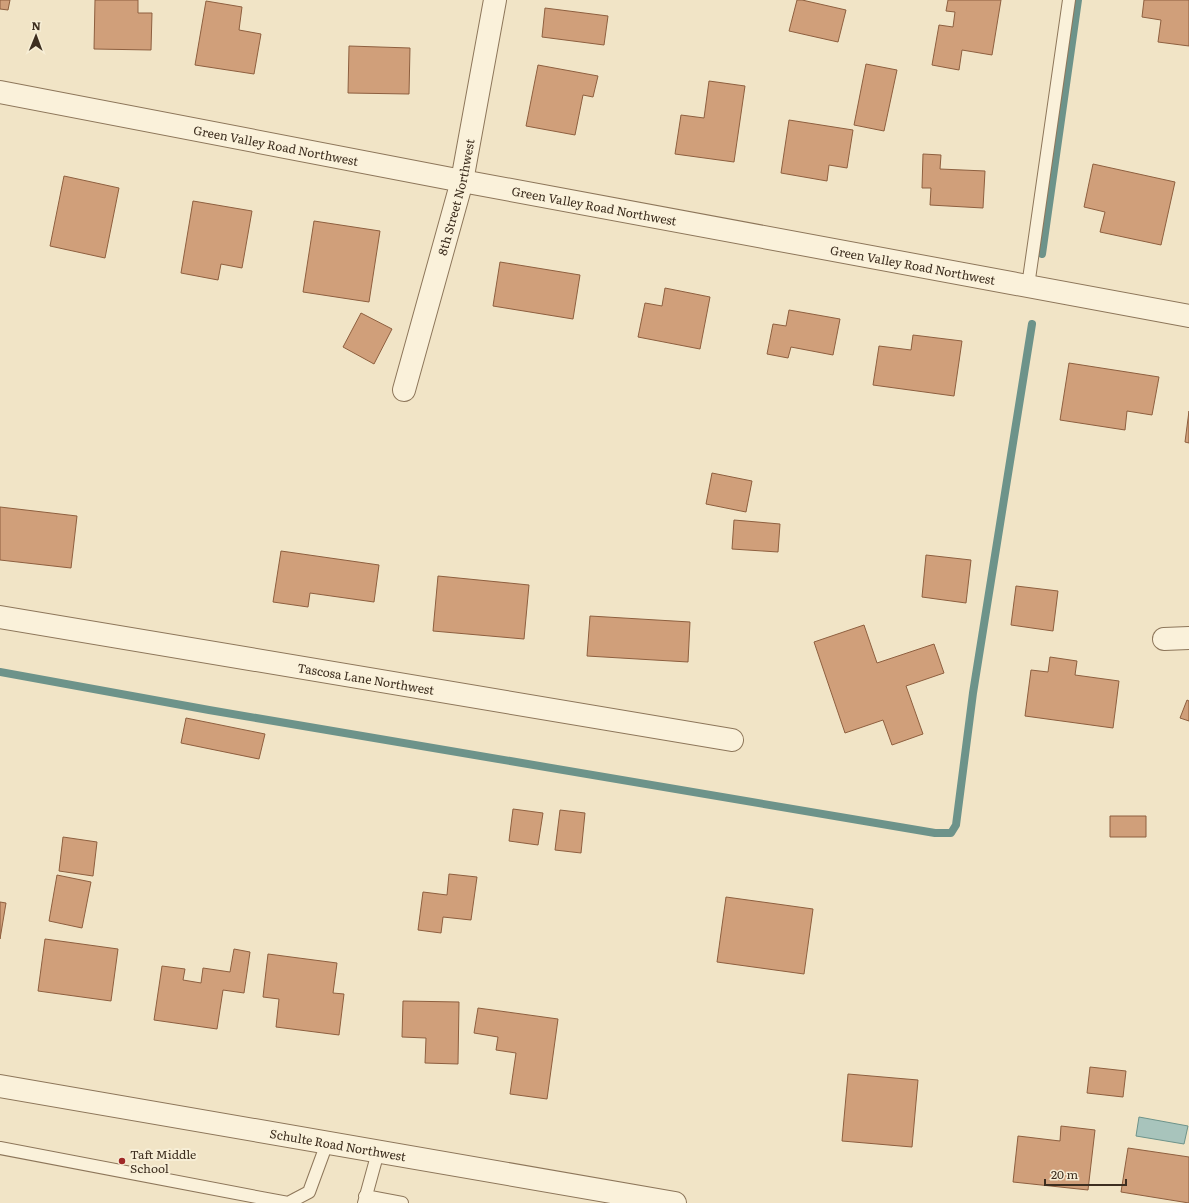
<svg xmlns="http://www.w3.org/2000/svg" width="1189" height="1203" font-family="Literata,serif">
<rect width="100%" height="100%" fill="#f1e4c6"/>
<path fill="#a8c4bc" stroke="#6d938a" d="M1139 1117 1188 1126 1184 1144 1136 1136Z"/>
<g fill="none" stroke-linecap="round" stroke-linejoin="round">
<path stroke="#6d938a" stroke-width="8" d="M1042 254 1078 0
M0 672 209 710 935 833H951L956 825 973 693 1032 324"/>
</g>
<path fill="#d09f7a" stroke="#8e5f3f" d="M0 0H10L8 10 0 9Z
M95 0H138V13H152L151 50 94 49Z
M797 0H802L846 10 838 42 789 31Z
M948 0H1001L992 55 962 50 959 70 932 65 939 25 953 27 955 12 946 11Z
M1144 0H1189V46L1158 42 1161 20 1142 17Z
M206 1 242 7 239 30 261 34 254 74 195 65Z
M545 8 608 16 604 45 542 37Z
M349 46 410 48 409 94 348 93Z
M866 64 897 70 884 131 854 125Z
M538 65 598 76 593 97 583 95 575 135 526 126Z
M709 81 745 86 734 162 675 154 681 115 704 118Z
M789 120 853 130 847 168 829 165 827 181 781 173Z
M923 154 941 155 940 169 985 171 983 208 930 205 931 188H922Z
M1093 164 1175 182 1161 245 1100 232 1105 212 1084 207Z
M64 176 119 188 105 258 50 246Z
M193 201 252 211 242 268 221 264 218 280 181 273Z
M314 221 380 231 369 302 303 292Z
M500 262 580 275 573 319 493 306Z
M665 288 710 297 700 349 638 337 645 303 662 306Z
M789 310 840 319 833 355 791 347 788 358 767 354 773 324 786 326Z
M361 313 392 329 374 364 343 347Z
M913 335 962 341 954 396 873 385 879 346 911 350Z
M1069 363 1159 377 1152 415 1127 411 1125 430 1060 420Z
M1189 411V443L1185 442Z
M712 473 752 481 746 512 706 504Z
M0 507 77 516 71 568 0 560Z
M734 520 780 524 778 552 732 549Z
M281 551 379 565 374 602 310 593 308 607 273 602Z
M926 555 971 560 966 603 922 597Z
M438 576 529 585 524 639 433 631Z
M1016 586 1058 591 1053 631 1011 625Z
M590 616 690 622 688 662 587 656Z
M864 625 877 663 934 644 944 673 906 686 923 734 892 745 883 720 845 733 814 642Z
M1050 657 1077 661 1075 675 1119 681 1113 728 1025 716 1031 670 1048 672Z
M1187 700 1189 701V721L1180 718Z
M186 718 265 734 259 759 181 743Z
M513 809 543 813 538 845 509 841Z
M560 810 585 813 581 853 555 850Z
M1110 816H1146V837H1110Z
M63 837 97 842 93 876 59 871Z
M449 874 477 877 471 920 443 917 441 933 418 930 423 892 447 895Z
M57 875 91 882 82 928 49 921Z
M726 897 813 909 804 974 717 962Z
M0 902 6 903 0 939Z
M45 939 118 949 111 1001 38 991Z
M234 949 250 952 244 993 223 990 217 1029 154 1020 162 966 185 969 183 980 201 983 203 968 230 972Z
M268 954 337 963 333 993 344 994 339 1035 276 1027 279 999 263 997Z
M403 1001 459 1002 458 1064 425 1063 426 1038 402 1037Z
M478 1008 558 1019 547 1099 510 1094 516 1053 496 1050 498 1037 474 1033Z
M1090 1067 1126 1071 1123 1097 1087 1093Z
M848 1074 918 1080 912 1147 842 1141Z
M1061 1126 1095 1130 1088 1190 1013 1182 1018 1136 1060 1141Z
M1128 1148 1189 1157V1203L1121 1192Z"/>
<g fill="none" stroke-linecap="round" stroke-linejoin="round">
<g stroke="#8d765a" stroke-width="14">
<path id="lane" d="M1028 286 1069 0
M0 1148 288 1203 309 1192 327 1143
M365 1196 402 1203
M364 1203 378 1152"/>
</g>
<g stroke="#8d765a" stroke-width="24">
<g id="street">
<path id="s1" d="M0 92 462 181 1189 316"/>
<path id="s2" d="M404 390 462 181 495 0"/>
<path id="s3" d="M0 617 732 740"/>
<path d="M1164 639 1189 638"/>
<path id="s4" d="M0 1086 675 1203"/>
</g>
</g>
<use href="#lane" stroke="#faf1da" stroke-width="12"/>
<use href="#street" stroke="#faf1da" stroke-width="22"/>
</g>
<circle fill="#9f2827" stroke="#f7eed6" stroke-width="1.5" cx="122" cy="1161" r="4"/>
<g text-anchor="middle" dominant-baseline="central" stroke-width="4" stroke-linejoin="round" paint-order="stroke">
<g font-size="12" fill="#3d2e1f" stroke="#f7eed6">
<text stroke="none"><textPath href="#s1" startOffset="281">Green Valley Road Northwest</textPath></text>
<text stroke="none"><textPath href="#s2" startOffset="200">8th Street Northwest</textPath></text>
<text stroke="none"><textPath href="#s1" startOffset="605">Green Valley Road Northwest</textPath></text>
<text stroke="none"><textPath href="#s1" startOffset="929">Green Valley Road Northwest</textPath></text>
<text stroke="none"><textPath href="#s3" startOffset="371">Tascosa Lane Northwest</textPath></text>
<text stroke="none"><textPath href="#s4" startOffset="343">Schulte Road Northwest</textPath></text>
</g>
<g font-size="12" fill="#3d2e1f" stroke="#f7eed6" text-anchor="start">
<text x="130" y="1154">Taft Middle<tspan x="130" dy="14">School</tspan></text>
</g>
</g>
<g transform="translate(36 36) rotate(1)" stroke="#f7eed6" stroke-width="3" paint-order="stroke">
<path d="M0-3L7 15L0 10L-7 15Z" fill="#3d2e1f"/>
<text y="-6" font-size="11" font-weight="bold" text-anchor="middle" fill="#3d2e1f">N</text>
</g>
<path d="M1045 1179v6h81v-6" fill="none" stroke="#3d2e1f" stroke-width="2"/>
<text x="1051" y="1179" font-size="12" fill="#3d2e1f" stroke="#f7eed6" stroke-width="3" paint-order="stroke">20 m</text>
</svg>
